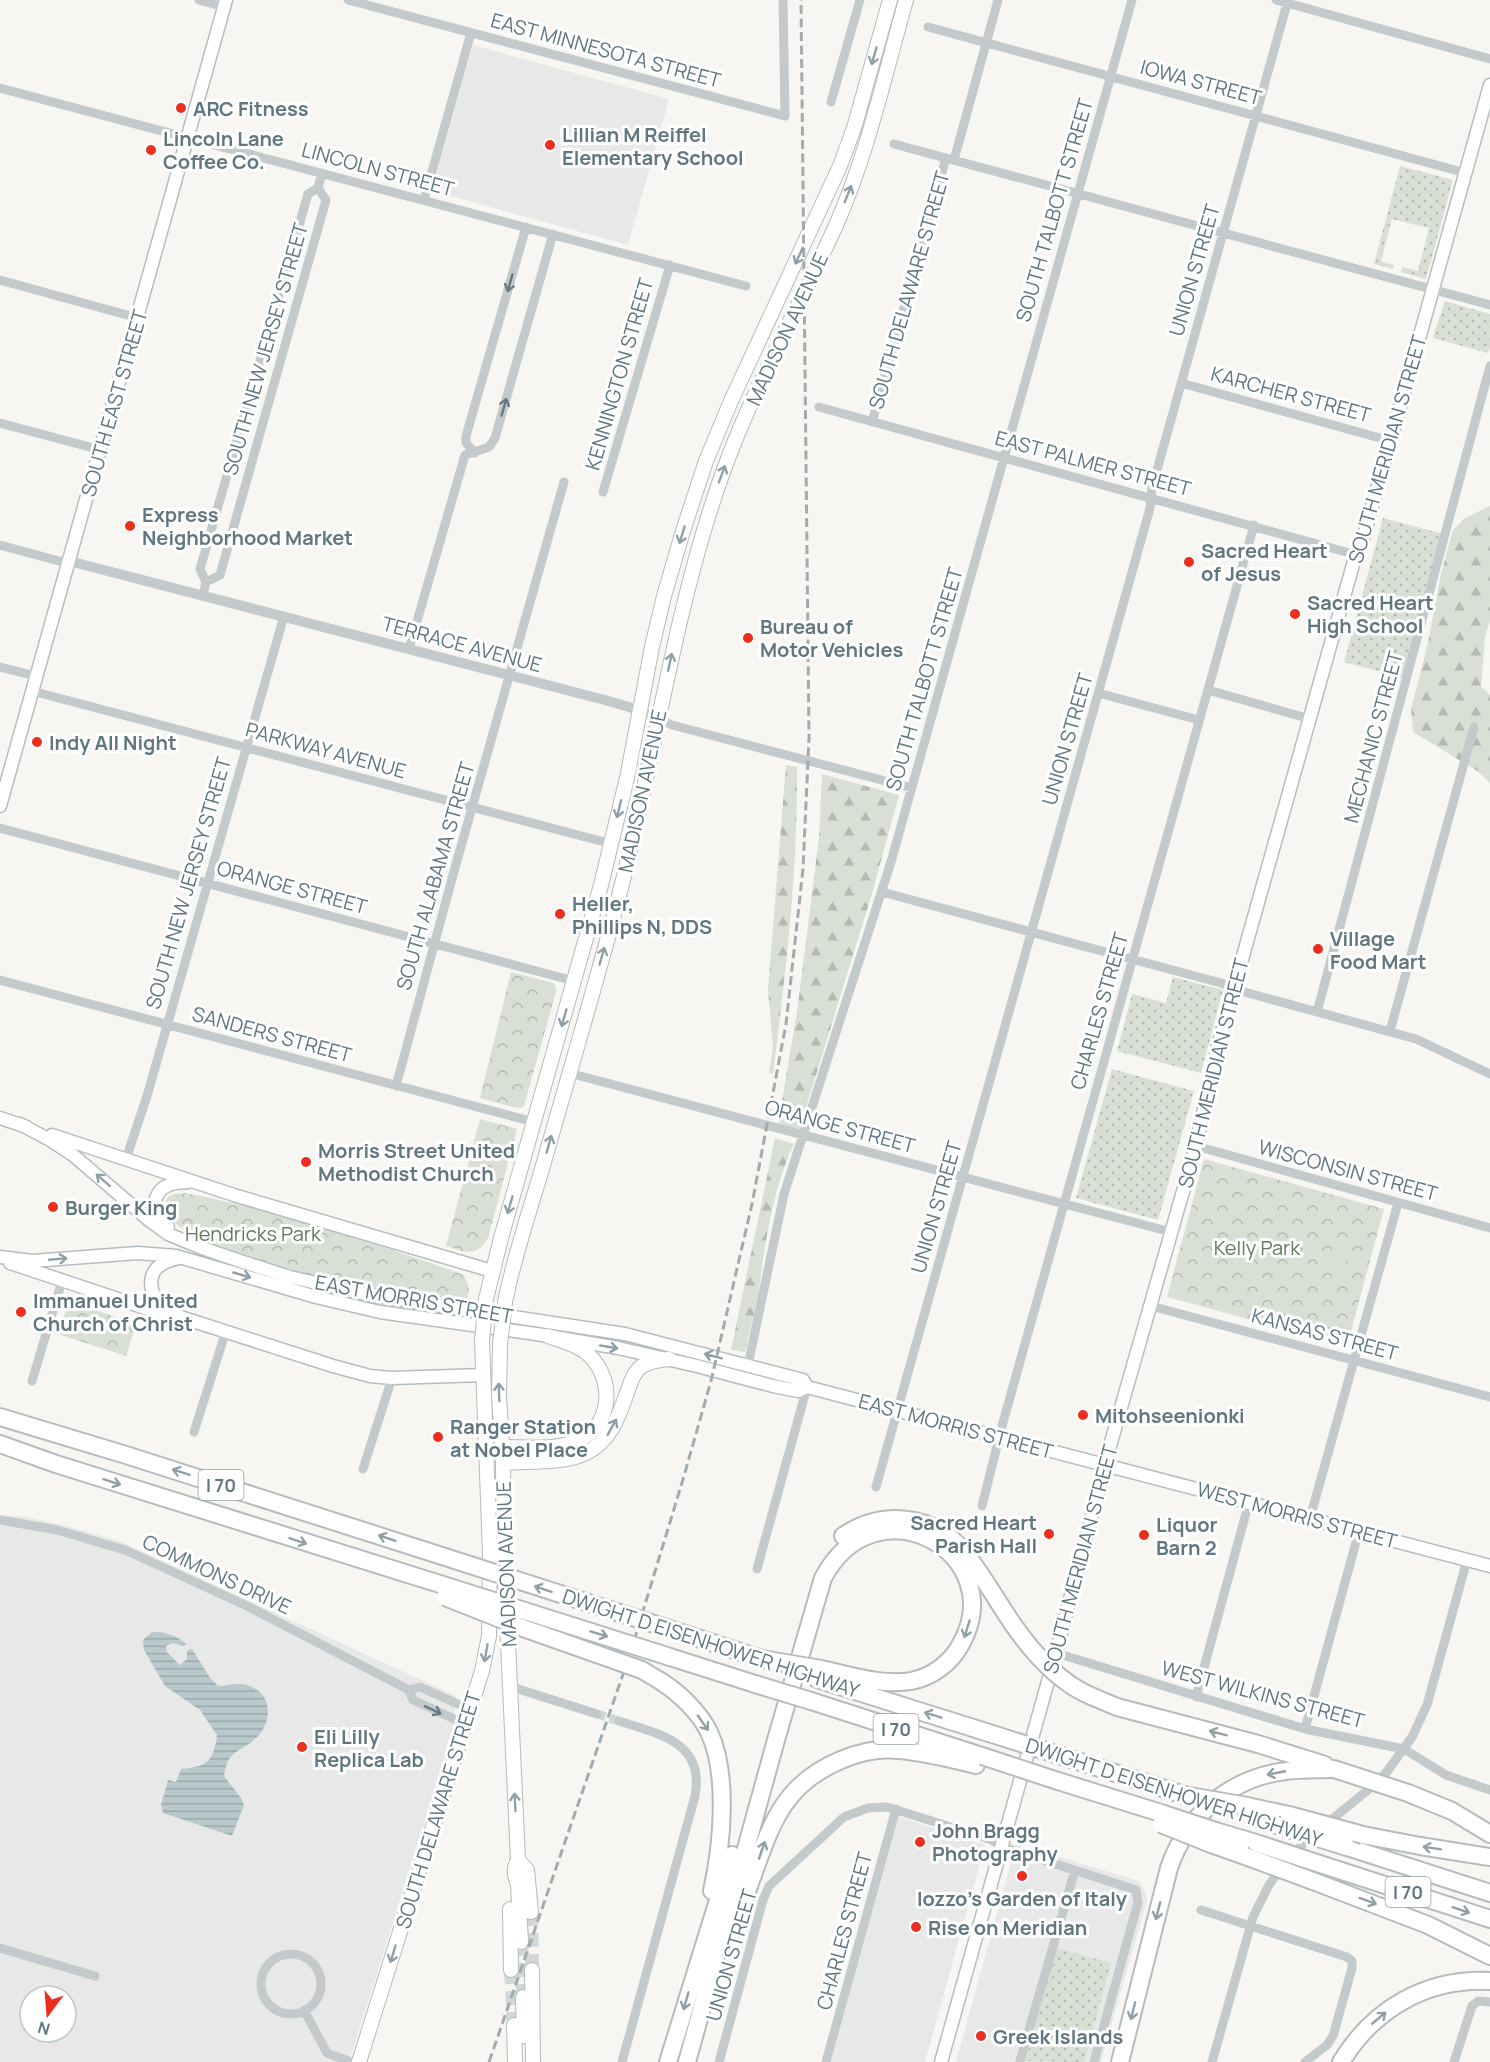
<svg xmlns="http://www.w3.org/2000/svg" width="1490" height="2062" font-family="Manrope,sans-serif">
<defs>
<pattern id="grass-dots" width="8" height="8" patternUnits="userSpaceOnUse" patternTransform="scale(1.5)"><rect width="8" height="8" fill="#d9dfd4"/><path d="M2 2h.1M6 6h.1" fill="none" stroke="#b3bab1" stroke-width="1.8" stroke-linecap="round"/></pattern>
<pattern id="forest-firs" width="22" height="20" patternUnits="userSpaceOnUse" patternTransform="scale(1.5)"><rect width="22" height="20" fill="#d9dfd4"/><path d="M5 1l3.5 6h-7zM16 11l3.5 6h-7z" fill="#b3bab1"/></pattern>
<pattern id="park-crowns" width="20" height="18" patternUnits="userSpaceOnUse" patternTransform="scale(1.5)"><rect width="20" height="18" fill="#d9dfd4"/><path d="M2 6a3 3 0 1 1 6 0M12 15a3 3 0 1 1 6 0" fill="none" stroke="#b3bab1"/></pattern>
<pattern id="water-rules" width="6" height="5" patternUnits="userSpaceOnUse" patternTransform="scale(1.5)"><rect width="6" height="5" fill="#b9c9cb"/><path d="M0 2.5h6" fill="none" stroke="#9aa8aa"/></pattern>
</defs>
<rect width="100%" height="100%" fill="#f7f6f3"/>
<path fill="#e7e8e7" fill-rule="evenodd" d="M473 45 669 99 628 245 432 191Z
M0 1515 25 1517 67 1526 119 1541 456 1696 453 1732 349 2062H0ZM30 1996H66V2032H30Z
M899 1817 985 1845 925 2062H831Z
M1016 1844 1139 1881 1145 1891 1147 1900 1101 2062H956Z"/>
<path fill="url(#grass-dots)" d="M1400 166 1453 180 1426 279 1401 272 1402 267 1418 271 1429 228 1392 219 1381 261 1394 265 1393 269 1374 264Z
M1445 301 1490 314V347L1488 353 1433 338Z
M1383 518 1443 534 1404 678 1344 662Z
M1173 977 1223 990 1201 1073 1117 1051 1132 994 1166 1003Z
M1112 1069 1194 1091 1158 1220 1076 1198Z
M1057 1948 1111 1963 1084 2062 1025 2061Z"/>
<path fill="url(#forest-firs)" d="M1490 506V620L1485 636 1481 687 1490 695V783L1479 772 1413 732 1411 709 1427 647 1441 574 1453 530 1465 518Z
M786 765 797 767C798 870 786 972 773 1073H769L773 1047 768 989Z
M822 774 899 795 871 897 799 1130 778 1125 797 1012 819 838Z
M775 1138 794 1144C774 1185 765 1243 759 1288 756 1310 749 1331 745 1352L731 1350Z"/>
<path fill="url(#park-crowns)" d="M511 972 553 983 556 986V992L524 1106 521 1108 513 1107 480 1098Z
M480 1119 517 1129 488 1238C476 1258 465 1252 446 1246Z
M1204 1159 1384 1209 1347 1346 1167 1297Z
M184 1193C232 1201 278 1215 325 1229 372 1243 418 1258 464 1275L469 1288 467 1303 406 1295 321 1278 202 1242C188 1233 172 1224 164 1209L167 1198 173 1194Z
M69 1301 136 1324 126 1356 58 1334Z"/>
<path fill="#d9dfd4" d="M1335 1238 1350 1243 1343 1271 1327 1267Z"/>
<path fill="url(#water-rules)" d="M152 1632C166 1632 175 1635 187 1644L183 1646 173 1643 166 1646 167 1652 180 1665 187 1659V1651L192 1649 210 1678 218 1686C227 1686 238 1683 246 1685 271 1691 274 1719 258 1736 241 1754 228 1747 224 1776L241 1798 244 1805 232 1836 163 1813 161 1805 168 1780 176 1782 181 1769C207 1767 214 1761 217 1735L200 1710 165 1686 144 1650 143 1640Z"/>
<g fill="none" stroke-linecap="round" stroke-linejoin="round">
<path stroke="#d1d6d6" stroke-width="9" stroke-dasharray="9 4.5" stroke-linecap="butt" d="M597 1714 619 1721"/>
<path stroke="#d1d6d6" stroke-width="14" stroke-dasharray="14 7" stroke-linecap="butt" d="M531 1912 532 1970
M521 1942 523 1997
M511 1970 514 2025"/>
<g stroke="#b6bdc0" stroke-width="15">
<path id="secondary" d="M0 806 226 0
M0 1118 27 1127
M20 1124 50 1140 73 1155 150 1221 168 1234 202 1248 240 1261 290 1277 365 1294 625 1334 803 1380 807 1387
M52 1135 237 1196 492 1271
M168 1227C165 1224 160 1220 158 1217 150 1205 157 1189 169 1185 175 1182 182 1183 188 1182
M0 1257 32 1261 138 1253 176 1256 316 1297 380 1312 543 1335 618 1348 697 1366 773 1386 798 1391 807 1387 1490 1566
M10 1263 154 1311 168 1313 333 1366 370 1376 392 1378 483 1375
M168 1313C144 1291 144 1264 179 1258
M941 2062 1056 1653 1108 1453 1196 1146 1217 1049 1234 988 1354 561 1361 546 1490 85"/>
</g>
<g stroke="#b5bbbe" stroke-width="16">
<path id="primary" d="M486 1299 501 1238 601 885 627 778 652 647 664 596 683 531 706 461 731 401 840 166 854 128 890 0
M505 1302C514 1257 529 1213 542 1169 568 1077 596 985 620 892 656 752 674 609 723 472 754 386 800 306 837 223 868 152 885 74 906 0
M500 1344 499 1396 503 1463 504 1556 518 1860C513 1869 514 1875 518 1884L521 1942
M501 1447C526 1447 556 1451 579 1440 612 1425 615 1380 589 1355 578 1345 562 1341 548 1336
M503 1463C528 1461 564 1464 586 1453 612 1440 619 1415 628 1390 631 1381 634 1372 642 1366 650 1361 659 1360 669 1359
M518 1860 527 1870 531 1912
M510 1909 511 1970
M532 1970 533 2062
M523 1997 524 2036
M514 2025 515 2062
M359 2062 482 1671 489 1636 490 1553 482 1341"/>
</g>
<g stroke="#b6bbbd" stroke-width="20">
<path id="motorway" d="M0 1417 126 1455 442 1556
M0 1444 56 1464 443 1585
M843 1536C880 1511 928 1513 960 1547 980 1570 995 1598 1012 1623
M679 1632 762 1659
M670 1657 755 1684
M817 1679 989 1733
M662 1682C679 1693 700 1713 709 1732 729 1774 722 1846 712 1891
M1091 1696 1117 1707 1258 1744 1325 1765
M811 1701 982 1756
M1065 1757 1184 1795
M1058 1781 1164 1814
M1408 1793 1452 1811 1490 1834
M1247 1806 1289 1815
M1219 1832 1256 1843
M1363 1835 1420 1846 1490 1857
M1211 1844 1245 1856
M1347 1847 1490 1893
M1326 1866 1490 1919
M1313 1881 1428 1925 1490 1956
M732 1932C739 1912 747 1892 754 1872 773 1819 786 1783 841 1760 859 1752 880 1748 899 1750 925 1752 951 1759 976 1765
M668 2062 732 1855
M687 2062 776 1740 823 1578C877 1477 1011 1555 961 1644 951 1663 932 1677 911 1681 882 1686 850 1675 821 1669
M1120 2062 1169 1868C1186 1818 1226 1781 1279 1772 1297 1769 1316 1769 1334 1769
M1341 2062C1374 2008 1427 1978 1490 1981"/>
</g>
<path stroke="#c4c9cb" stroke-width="9" d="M199 0 224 7
M348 0 785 116 783 0
M1276 0 1490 59
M928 27 1466 173
M0 88 746 286
M831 102 860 0
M894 144 1490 305
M954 160 998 0
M424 200 471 33
M0 280 138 318
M1181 383 1391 441
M819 407 1357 555
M872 422 946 158
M0 423 101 450
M475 453 466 443V436L526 227
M603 492 670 265
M0 545 59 561H69
M206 582 220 575 326 200 318 188
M203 595 206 582 200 569 308 194 318 188 322 173
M409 649 465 455 489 447 495 438 553 234
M0 667 36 676
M1208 690 1310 719
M32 691 612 844
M1098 693 1199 720
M659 719 672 725 912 788
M0 828 574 981
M882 892 1221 983 1248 993 1416 1039 1490 1074
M0 980 534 1122
M1317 1012 1490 366
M1390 1031 1474 727
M569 1073 1171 1232
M396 1086 453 875 564 482
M1196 1146 1490 1228
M126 1159 147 1096 284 616
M1151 1306 1490 1397
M748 1365 784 1194 891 862 1132 0
M32 1381 62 1281
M194 1432 226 1331
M363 1469 392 1378
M876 1487 1150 508 1152 488 1288 0
M982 1506 1002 1426 1254 525
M1310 1518 1398 1203
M0 1520 57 1530 125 1550 247 1606 409 1690
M757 1569 807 1387
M1056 1653 1305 1729 1404 1749 1446 1775 1490 1790
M509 1686 597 1714
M409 1690 413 1700 465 1724
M409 1690 420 1687 469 1709
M1196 1697 1249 1502
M619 1721C659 1734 705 1742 695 1796L622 2062
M1305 1729 1359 1531
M1325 1825 1374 1785 1386 1773 1412 1737 1427 1705 1467 1560
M1290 1857 1312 1835
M1201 1910 1347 1957 1352 1961V1968L1333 2036 1327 2045 1305 2062
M0 1948 95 1976
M261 1984a30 30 0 1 1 60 0a30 30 0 1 1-60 0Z
M304 2010 327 2053 351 2062
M1020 2061 1075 1870
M719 2062 763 1900 769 1886 844 1817 868 1808 887 1807 989 1839 1012 1850 1136 1890 1138 1902 1094 2062
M826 2062 896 1809
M1212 2062 1253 1917 1269 1885 1281 1868
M1454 2062 1472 2006 1478 2001 1490 2002"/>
<path stroke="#c4c9cb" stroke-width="10" d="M69 561 601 699 629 707 659 719"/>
<use href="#secondary" stroke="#fff" stroke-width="12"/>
<use href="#primary" stroke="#fff" stroke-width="14"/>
<use href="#motorway" stroke="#fff" stroke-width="16"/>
<path stroke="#a2abaf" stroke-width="3" stroke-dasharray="9 4.5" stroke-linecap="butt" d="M489 2062 630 1654 684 1476 711 1381 752 1204 786 1024 803 869 809 738 801 0"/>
<g stroke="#b5bbbe" stroke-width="16" stroke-linecap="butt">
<path id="primary-bridge" d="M482 1341 486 1299
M500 1344 505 1302"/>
</g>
<g stroke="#b6bbbd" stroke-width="20" stroke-linecap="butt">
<path id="motorway-bridge" d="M442 1556 679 1632
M443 1585 670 1657
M445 1597 523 1628 642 1670 662 1682
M1012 1623C1032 1652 1058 1682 1091 1696
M762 1659 821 1669
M755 1684 811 1701
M989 1733 1065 1757
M982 1756 1058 1781
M1334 1769 1408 1793
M1184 1795 1247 1806
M1164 1814 1219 1832
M1289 1815 1363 1835
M1161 1824 1211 1844
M1276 1825 1347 1847
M1256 1843 1326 1866
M1245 1856 1313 1881"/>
</g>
<use href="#primary-bridge" stroke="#fff" stroke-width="14"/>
<use href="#motorway-bridge" stroke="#fff" stroke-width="16"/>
</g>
<defs><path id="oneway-shaft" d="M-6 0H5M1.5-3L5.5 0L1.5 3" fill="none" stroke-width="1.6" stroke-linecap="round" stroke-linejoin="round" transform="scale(1.5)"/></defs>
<g stroke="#90a0a6">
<use href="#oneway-shaft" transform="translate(874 56) rotate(106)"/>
<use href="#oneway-shaft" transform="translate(848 194) rotate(-68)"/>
<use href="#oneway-shaft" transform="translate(799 256) rotate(115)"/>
<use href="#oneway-shaft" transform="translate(722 474) rotate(-70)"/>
<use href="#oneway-shaft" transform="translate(682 535) rotate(107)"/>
<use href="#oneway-shaft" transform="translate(670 662) rotate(-78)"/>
<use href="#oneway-shaft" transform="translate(619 809) rotate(104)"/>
<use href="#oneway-shaft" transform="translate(602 956) rotate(-74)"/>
<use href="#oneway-shaft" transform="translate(564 1018) rotate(106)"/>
<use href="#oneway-shaft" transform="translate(549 1144) rotate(-74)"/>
<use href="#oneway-shaft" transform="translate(103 1180) rotate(-139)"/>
<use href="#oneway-shaft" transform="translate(510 1205) rotate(106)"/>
<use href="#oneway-shaft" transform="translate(58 1259) rotate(-5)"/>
<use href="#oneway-shaft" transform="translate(242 1275) rotate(16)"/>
<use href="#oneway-shaft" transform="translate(609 1347) rotate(10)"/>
<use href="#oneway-shaft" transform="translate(713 1356) rotate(-165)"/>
<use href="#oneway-shaft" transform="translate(499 1392) rotate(-92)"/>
<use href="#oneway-shaft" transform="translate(612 1427) rotate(-61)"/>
<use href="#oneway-shaft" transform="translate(181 1472) rotate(-162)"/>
<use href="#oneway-shaft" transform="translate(112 1482) rotate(18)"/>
<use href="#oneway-shaft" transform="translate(387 1538) rotate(-162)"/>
<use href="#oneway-shaft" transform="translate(298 1541) rotate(18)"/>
<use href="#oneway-shaft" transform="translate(543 1589) rotate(-162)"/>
<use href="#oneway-shaft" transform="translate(967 1629) rotate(107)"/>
<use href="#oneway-shaft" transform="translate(599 1634) rotate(17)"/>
<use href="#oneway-shaft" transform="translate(486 1653) rotate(100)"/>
<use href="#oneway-shaft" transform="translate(933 1715) rotate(-163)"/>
<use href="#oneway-shaft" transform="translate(703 1723) rotate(55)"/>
<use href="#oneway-shaft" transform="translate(1218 1733) rotate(-165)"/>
<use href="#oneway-shaft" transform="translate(1276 1773) rotate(169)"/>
<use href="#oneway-shaft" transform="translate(515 1802) rotate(-93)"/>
<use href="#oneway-shaft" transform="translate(1432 1848) rotate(-171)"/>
<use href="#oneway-shaft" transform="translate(762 1850) rotate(-71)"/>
<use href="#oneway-shaft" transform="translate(1368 1901) rotate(20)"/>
<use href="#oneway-shaft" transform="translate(1461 1910) rotate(18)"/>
<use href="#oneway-shaft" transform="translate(1158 1911) rotate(104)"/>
<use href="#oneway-shaft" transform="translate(393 1954) rotate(107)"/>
<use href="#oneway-shaft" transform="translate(686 2001) rotate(106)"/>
<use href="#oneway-shaft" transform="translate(1133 2011) rotate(104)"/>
<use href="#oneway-shaft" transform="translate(1379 2018) rotate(-40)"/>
</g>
<g stroke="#657b84">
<use href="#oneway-shaft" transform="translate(510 283) rotate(106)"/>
<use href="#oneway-shaft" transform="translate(504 407) rotate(-74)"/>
<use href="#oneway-shaft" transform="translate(433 1710) rotate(26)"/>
</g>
<g fill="#ec2e1e" stroke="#fff" stroke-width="2">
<circle cx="181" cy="108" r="6"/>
<circle cx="550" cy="145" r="6"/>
<circle cx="151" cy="150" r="6"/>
<circle cx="130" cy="526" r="6"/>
<circle cx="1189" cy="562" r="6"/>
<circle cx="1295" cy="614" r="6"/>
<circle cx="748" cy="638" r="6"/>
<circle cx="37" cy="742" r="6"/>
<circle cx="560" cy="914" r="6"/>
<circle cx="1318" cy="949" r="6"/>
<circle cx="306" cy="1162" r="6"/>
<circle cx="53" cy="1207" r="6"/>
<circle cx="21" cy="1312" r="6"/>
<circle cx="1083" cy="1415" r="6"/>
<circle cx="438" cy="1437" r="6"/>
<circle cx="1049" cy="1534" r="6"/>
<circle cx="1144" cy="1535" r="6"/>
<circle cx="302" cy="1747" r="6"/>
<circle cx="920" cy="1842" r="6"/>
<circle cx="1022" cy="1876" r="6"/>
<circle cx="916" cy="1927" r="6"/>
<circle cx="981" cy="2036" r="6"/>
</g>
<g text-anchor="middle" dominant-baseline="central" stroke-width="6" stroke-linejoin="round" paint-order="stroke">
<g fill="#fff" stroke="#90a0a6" stroke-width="1.5">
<rect x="198.5" y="1470" width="45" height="30" rx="4.5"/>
<rect x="873.5" y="1714" width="45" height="30" rx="4.5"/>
<rect x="1385.5" y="1877" width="45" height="30" rx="4.5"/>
</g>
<g font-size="18" font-weight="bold" fill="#607780">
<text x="221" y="1485">I 70</text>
<text x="896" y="1729">I 70</text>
<text x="1408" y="1892">I 70</text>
</g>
<g font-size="20" fill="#607780" stroke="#fff">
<text transform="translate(606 50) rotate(15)">EAST MINNESOTA STREET</text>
<text transform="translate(1201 82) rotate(15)">IOWA STREET</text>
<text transform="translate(378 169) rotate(15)">LINCOLN STREET</text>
<text transform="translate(1054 210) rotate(-74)">SOUTH TALBOTT STREET</text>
<text transform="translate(1194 270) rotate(-74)">UNION STREET</text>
<text transform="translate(909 290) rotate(-74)">SOUTH DELAWARE STREET</text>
<text transform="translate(787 329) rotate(-65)">MADISON AVENUE</text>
<text transform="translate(265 349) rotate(-74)">SOUTH NEW JERSEY STREET</text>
<text transform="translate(619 374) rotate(-74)">KENNINGTON STREET</text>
<text transform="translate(1291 394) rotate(15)">KARCHER STREET</text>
<text transform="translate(114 403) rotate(-74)">SOUTH EAST STREET</text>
<text transform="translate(1387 449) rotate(-74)">SOUTH MERIDIAN STREET</text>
<text transform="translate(1093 463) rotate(15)">EAST PALMER STREET</text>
<text transform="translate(462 644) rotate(15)">TERRACE AVENUE</text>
<text transform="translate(924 679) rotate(-74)">SOUTH TALBOTT STREET</text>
<text transform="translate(1373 737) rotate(-75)">MECHANIC STREET</text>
<text transform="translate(1067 739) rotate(-74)">UNION STREET</text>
<text transform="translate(326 750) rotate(15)">PARKWAY AVENUE</text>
<text transform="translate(642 791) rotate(-78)">MADISON AVENUE</text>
<text transform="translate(435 876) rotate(-74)">SOUTH ALABAMA STREET</text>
<text transform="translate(188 883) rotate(-74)">SOUTH NEW JERSEY STREET</text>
<text transform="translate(292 887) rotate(15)">ORANGE STREET</text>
<text transform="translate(1099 1011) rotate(-74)">CHARLES STREET</text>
<text transform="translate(272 1034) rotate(15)">SANDERS STREET</text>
<text transform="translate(1213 1073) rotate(-76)">SOUTH MERIDIAN STREET</text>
<text transform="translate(840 1126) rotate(15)">ORANGE STREET</text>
<text transform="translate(1348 1170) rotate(15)">WISCONSIN STREET</text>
<text transform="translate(936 1207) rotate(-74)">UNION STREET</text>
<text transform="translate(414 1299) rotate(10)">EAST MORRIS STREET</text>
<text transform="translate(1325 1334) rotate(15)">KANSAS STREET</text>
<text transform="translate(956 1426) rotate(15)">EAST MORRIS STREET</text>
<text transform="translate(1297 1515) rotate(15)">WEST MORRIS STREET</text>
<text transform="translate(1080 1559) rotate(-75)">SOUTH MERIDIAN STREET</text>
<text transform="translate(506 1564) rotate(-92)">MADISON AVENUE</text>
<text transform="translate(217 1574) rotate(25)">COMMONS DRIVE</text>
<text transform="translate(711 1643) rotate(18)">DWIGHT D EISENHOWER HIGHWAY</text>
<text transform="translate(1263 1694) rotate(15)">WEST WILKINS STREET</text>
<text transform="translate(1174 1792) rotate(18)">DWIGHT D EISENHOWER HIGHWAY</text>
<text transform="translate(438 1810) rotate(-73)">SOUTH DELAWARE STREET</text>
<text transform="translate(844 1931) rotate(-75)">CHARLES STREET</text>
<text transform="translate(731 1955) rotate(-74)">UNION STREET</text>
</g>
<g font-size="20" font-weight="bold" fill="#607780" stroke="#fff" text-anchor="start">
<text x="193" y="108">ARC Fitness</text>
<text x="562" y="134">Lillian M Reiffel<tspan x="562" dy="23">Elementary School</tspan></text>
<text x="163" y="138">Lincoln Lane<tspan x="163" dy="23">Coffee Co.</tspan></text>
<text x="142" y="514">Express<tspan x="142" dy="23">Neighborhood Market</tspan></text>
<text x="1201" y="550">Sacred Heart<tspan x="1201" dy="23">of Jesus</tspan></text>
<text x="1307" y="602">Sacred Heart<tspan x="1307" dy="23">High School</tspan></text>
<text x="760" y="626">Bureau of<tspan x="760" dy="23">Motor Vehicles</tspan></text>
<text x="49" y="742">Indy All Night</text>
<text x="572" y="903">Heller,<tspan x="572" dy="23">Phillips N, DDS</tspan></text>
<text x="1330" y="938">Village<tspan x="1330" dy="23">Food Mart</tspan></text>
<text x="318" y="1150">Morris Street United<tspan x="318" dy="23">Methodist Church</tspan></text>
<text x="65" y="1207">Burger King</text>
<text x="33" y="1300">Immanuel United<tspan x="33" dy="23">Church of Christ</tspan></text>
<text x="1095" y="1415">Mitohseenionki</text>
<text x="450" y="1426">Ranger Station<tspan x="450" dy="23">at Nobel Place</tspan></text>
<text x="1037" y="1522" text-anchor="end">Sacred Heart<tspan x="1037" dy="23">Parish Hall</tspan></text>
<text x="1156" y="1524">Liquor<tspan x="1156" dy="23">Barn 2</tspan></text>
<text x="314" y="1736">Eli Lilly<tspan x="314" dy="23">Replica Lab</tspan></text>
<text x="932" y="1830">John Bragg<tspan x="932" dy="23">Photography</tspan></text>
<text x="1022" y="1898" text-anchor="middle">Iozzo's Garden of Italy</text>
<text x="928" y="1927">Rise on Meridian</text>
<text x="993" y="2036">Greek Islands</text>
</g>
<g font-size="20" fill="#67785f" stroke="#fff">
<text x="253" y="1233">Hendricks Park</text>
<text x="1257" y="1247">Kelly Park</text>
</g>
</g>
<g transform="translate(48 2014) rotate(196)"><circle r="28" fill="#ffffff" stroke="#bfc9cc" stroke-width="1.5"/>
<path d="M0-4.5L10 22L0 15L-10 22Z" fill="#ec2e1e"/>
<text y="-9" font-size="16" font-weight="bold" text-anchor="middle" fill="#607780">N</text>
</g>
</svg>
